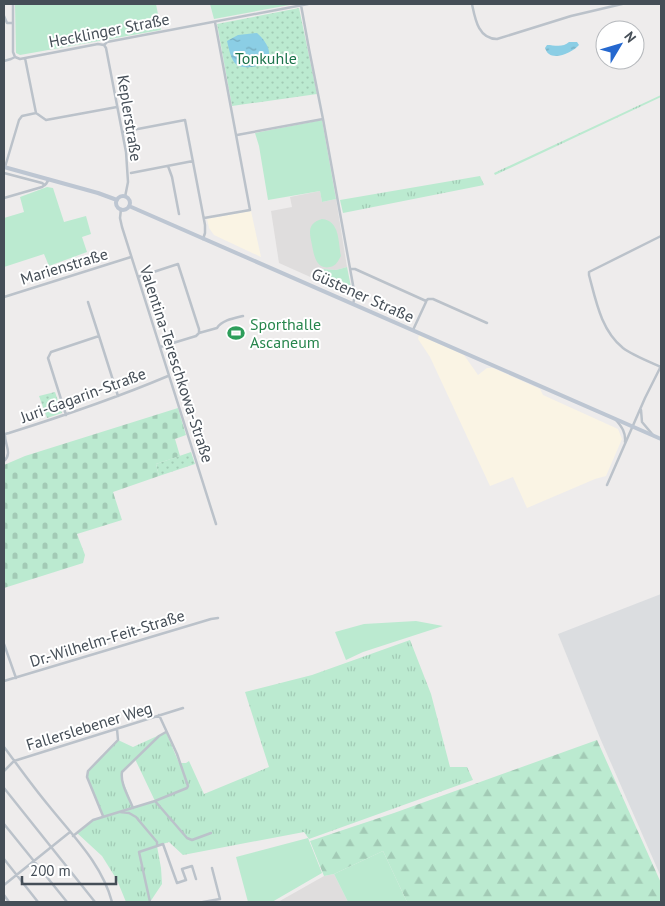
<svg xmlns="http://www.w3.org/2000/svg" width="665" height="906" font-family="'PT Sans',sans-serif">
<defs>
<pattern id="grass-tufts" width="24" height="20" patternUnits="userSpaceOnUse" patternTransform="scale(1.25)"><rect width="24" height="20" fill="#bbead0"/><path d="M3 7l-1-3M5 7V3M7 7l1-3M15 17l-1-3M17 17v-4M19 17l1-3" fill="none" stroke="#a2cab5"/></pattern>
<pattern id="forest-firs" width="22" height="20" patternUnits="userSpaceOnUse" patternTransform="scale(1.25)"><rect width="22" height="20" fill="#bbead0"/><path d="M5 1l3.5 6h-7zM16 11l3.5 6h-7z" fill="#a2cab5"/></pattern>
<pattern id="cemetery-stones" width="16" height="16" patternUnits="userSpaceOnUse" patternTransform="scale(1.25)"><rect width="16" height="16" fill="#bbead0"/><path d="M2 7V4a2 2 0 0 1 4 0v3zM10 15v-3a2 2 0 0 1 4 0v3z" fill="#a2cab5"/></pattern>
<pattern id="park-dots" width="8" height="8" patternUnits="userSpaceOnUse" patternTransform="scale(1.25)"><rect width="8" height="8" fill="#bbead0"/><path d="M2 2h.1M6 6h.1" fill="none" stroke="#a2cab5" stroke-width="1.8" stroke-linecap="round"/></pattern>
<pattern id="water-ripples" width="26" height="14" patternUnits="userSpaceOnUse" patternTransform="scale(1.25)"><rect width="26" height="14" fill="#8bcee5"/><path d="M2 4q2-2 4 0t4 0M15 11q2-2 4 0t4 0" fill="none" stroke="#73a9bc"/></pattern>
</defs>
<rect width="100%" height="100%" fill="#eeecec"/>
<path fill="#faf4e4" d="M251 211 261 257 214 235 209 228 207 219Z
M419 335 464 355 478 375 487 368H493L540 389 543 395 618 429 622 439 606 476 595 479 527 508 513 477 490 486 430 357 418 339Z"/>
<path fill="#dfdddd" d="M320 191 322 202 336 199 347 267 336 270 322 269 317 280 279 263 271 211 292 207 290 197Z
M334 874 348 902H278L324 876Z"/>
<path fill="#dbdde0" d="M661 594V877L600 738 558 634Z"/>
<path fill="url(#grass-tufts)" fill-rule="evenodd" d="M661 95V97L495 175 494 173Z
M480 176 484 185 343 213 340 200Z
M410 640 431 694 450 767H467L473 780 309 839 304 832 183 855 169 842 157 846 161 868 162 884 150 902H126L117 880 102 856 77 833 93 820 103 816 87 777 88 771 118 740 133 747 166 732 179 763H186L189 761 204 794 269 767 245 692 312 675ZM135 759 155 801 133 807 123 781 122 772Z"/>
<path fill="url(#forest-firs)" d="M597 740 661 883V902H407L383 851 334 874 324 876 310 841 394 813Z"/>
<path fill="url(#cemetery-stones)" d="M178 408 186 435 175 439 180 456 156 464 159 476 113 492 122 520 77 534 85 555 83 563 4 588V465L25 456Z"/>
<path fill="url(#park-dots)" d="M299 8 317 94 232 106 217 24Z
M55 392 62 413 47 418 39 396Z
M191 452 195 464 159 476 156 464Z"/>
<path fill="#bbead0" d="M15 4H156L161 30 20 55 16 53Z
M210 4H295L214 19Z
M322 120 336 199 322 202 320 191 268 200 259 146 255 133Z
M47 187 53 188 64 222 86 216 91 234 82 237 87 252 49 266 44 254 4 267V218L24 212 20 197Z
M322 219C340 221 338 241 341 256 338 261 336 266 330 267 316 270 314 255 312 245 311 239 308 231 312 225 314 222 318 220 322 219Z
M347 267 351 287 349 294 317 280 322 269 336 270Z
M416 621 443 626 363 652 346 660 335 632 364 624Z
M308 838 322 873 272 902H248L236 857Z
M383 851 407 902H348L334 874Z"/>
<path fill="url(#water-ripples)" d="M257 33C262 37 270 47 269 54 269 58 265 62 263 65 236 70 233 68 227 41L238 35Z
M569 42H577L579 45C574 51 557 60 549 54 547 53 546 50 545 48L547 45C554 45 563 48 569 42Z"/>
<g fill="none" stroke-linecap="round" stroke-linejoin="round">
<path stroke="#bbc2ca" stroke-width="2.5" d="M13 4V52L15 57
M472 4C475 18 478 39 497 39L571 16 622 4
M301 5 309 49 323 119 355 296 353 304
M4 16 7 23H13
M104 45 106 48 126 152 128 182 125 197
M25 58 36 113 46 120 117 107
M4 61 11 59 15 57 20 59 98 44 104 45 107 42 308 4
M122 132 185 120 205 225V233L203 239
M237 135 323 119
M168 166 172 177 179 214
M5 167 19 120 22 116 36 113
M4 173 42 183 45 185
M131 173 193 161
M4 198 42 187 46 184 49 179
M121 209 120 218 122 227 216 524
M204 218 250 210 215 22
M661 236 589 272V275C596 301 601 330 623 348 632 355 650 362 661 367
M350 269H355L426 301 428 299H433L487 323
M138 277 178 264 197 323 199 329V333L196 336 160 347
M4 297 131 257
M88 302 99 336
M413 330 426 302
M199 333 217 328C222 320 235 318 243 316
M641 410 642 422 653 435
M66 415 48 358 51 352 99 336 118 396
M616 420C622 427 626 433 625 442
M5 434 9 433C63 416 116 398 168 376
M4 461C13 453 4 444 5 434
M607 485 645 398 661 366
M4 644 16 678
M4 681 211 619 218 618
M4 747C19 767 33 787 49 806 73 836 102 864 112 902
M4 771 14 761 183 708
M4 788 95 902
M155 801 187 838 192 840 211 833
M133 808C129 797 120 784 122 772L159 736 166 732
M120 812 129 813 136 817 157 842V846L139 852 150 902
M103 816 87 777 88 771 118 740 117 729
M4 824 67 902
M73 836 93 820 155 801 187 788 188 786 177 754 159 715
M157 846 163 844 177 883 186 880 182 869 192 866 196 879
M4 859 38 902
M4 885 70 832
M4 895 9 902
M203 902 220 899 212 868"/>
<path stroke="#bdc6d2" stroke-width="4" d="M4 167 98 193 117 200
M116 203a7 7 0 1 1 14 0a7 7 0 1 1-14 0Z
M129 206 661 439"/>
</g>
<defs>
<g id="stadium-bare" transform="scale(1.35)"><path d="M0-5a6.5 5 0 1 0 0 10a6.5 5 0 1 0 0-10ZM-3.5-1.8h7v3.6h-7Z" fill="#2e9e5b" stroke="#fff" stroke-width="2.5" paint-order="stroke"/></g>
</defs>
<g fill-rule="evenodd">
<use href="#stadium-bare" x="236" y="333"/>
</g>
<g text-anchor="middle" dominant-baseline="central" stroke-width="4" stroke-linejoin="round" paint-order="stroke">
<g font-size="16" fill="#454e57" stroke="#fff">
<text transform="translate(109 30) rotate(-11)">Hecklinger Straße</text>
<text transform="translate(130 118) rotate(81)">Keplerstraße</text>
<text transform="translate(64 266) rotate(-17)">Marienstraße</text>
<text transform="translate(363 295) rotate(24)">Güstener Straße</text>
<text transform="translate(177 364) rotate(72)">Valentina-Tereschkowa-Straße</text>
<text transform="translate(83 395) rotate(-20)">Juri-Gagarin-Straße</text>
<text transform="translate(107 638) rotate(-17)">Dr.-Wilhelm-Feit-Straße</text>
<text transform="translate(89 726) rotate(-17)">Fallerslebener Weg</text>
</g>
<g font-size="16" fill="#1c734b" stroke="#fff">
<text x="266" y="58">Tonkuhle</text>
</g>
<g font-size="16" fill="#27864d" stroke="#fff" text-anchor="start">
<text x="250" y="324">Sporthalle<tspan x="250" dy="18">Ascaneum</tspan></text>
</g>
</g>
<rect width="665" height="906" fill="none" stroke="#454e57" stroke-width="10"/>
<g transform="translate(620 45) rotate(52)"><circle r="24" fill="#ffffff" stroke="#b5b8bc"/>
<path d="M0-4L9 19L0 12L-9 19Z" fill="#2568cf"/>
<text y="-8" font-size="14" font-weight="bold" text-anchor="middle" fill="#454e57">N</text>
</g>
<path d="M22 876v8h94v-8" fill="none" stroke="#454e57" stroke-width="2.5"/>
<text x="30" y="876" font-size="15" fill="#454e57" stroke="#ffffff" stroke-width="4" paint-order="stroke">200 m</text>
</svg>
